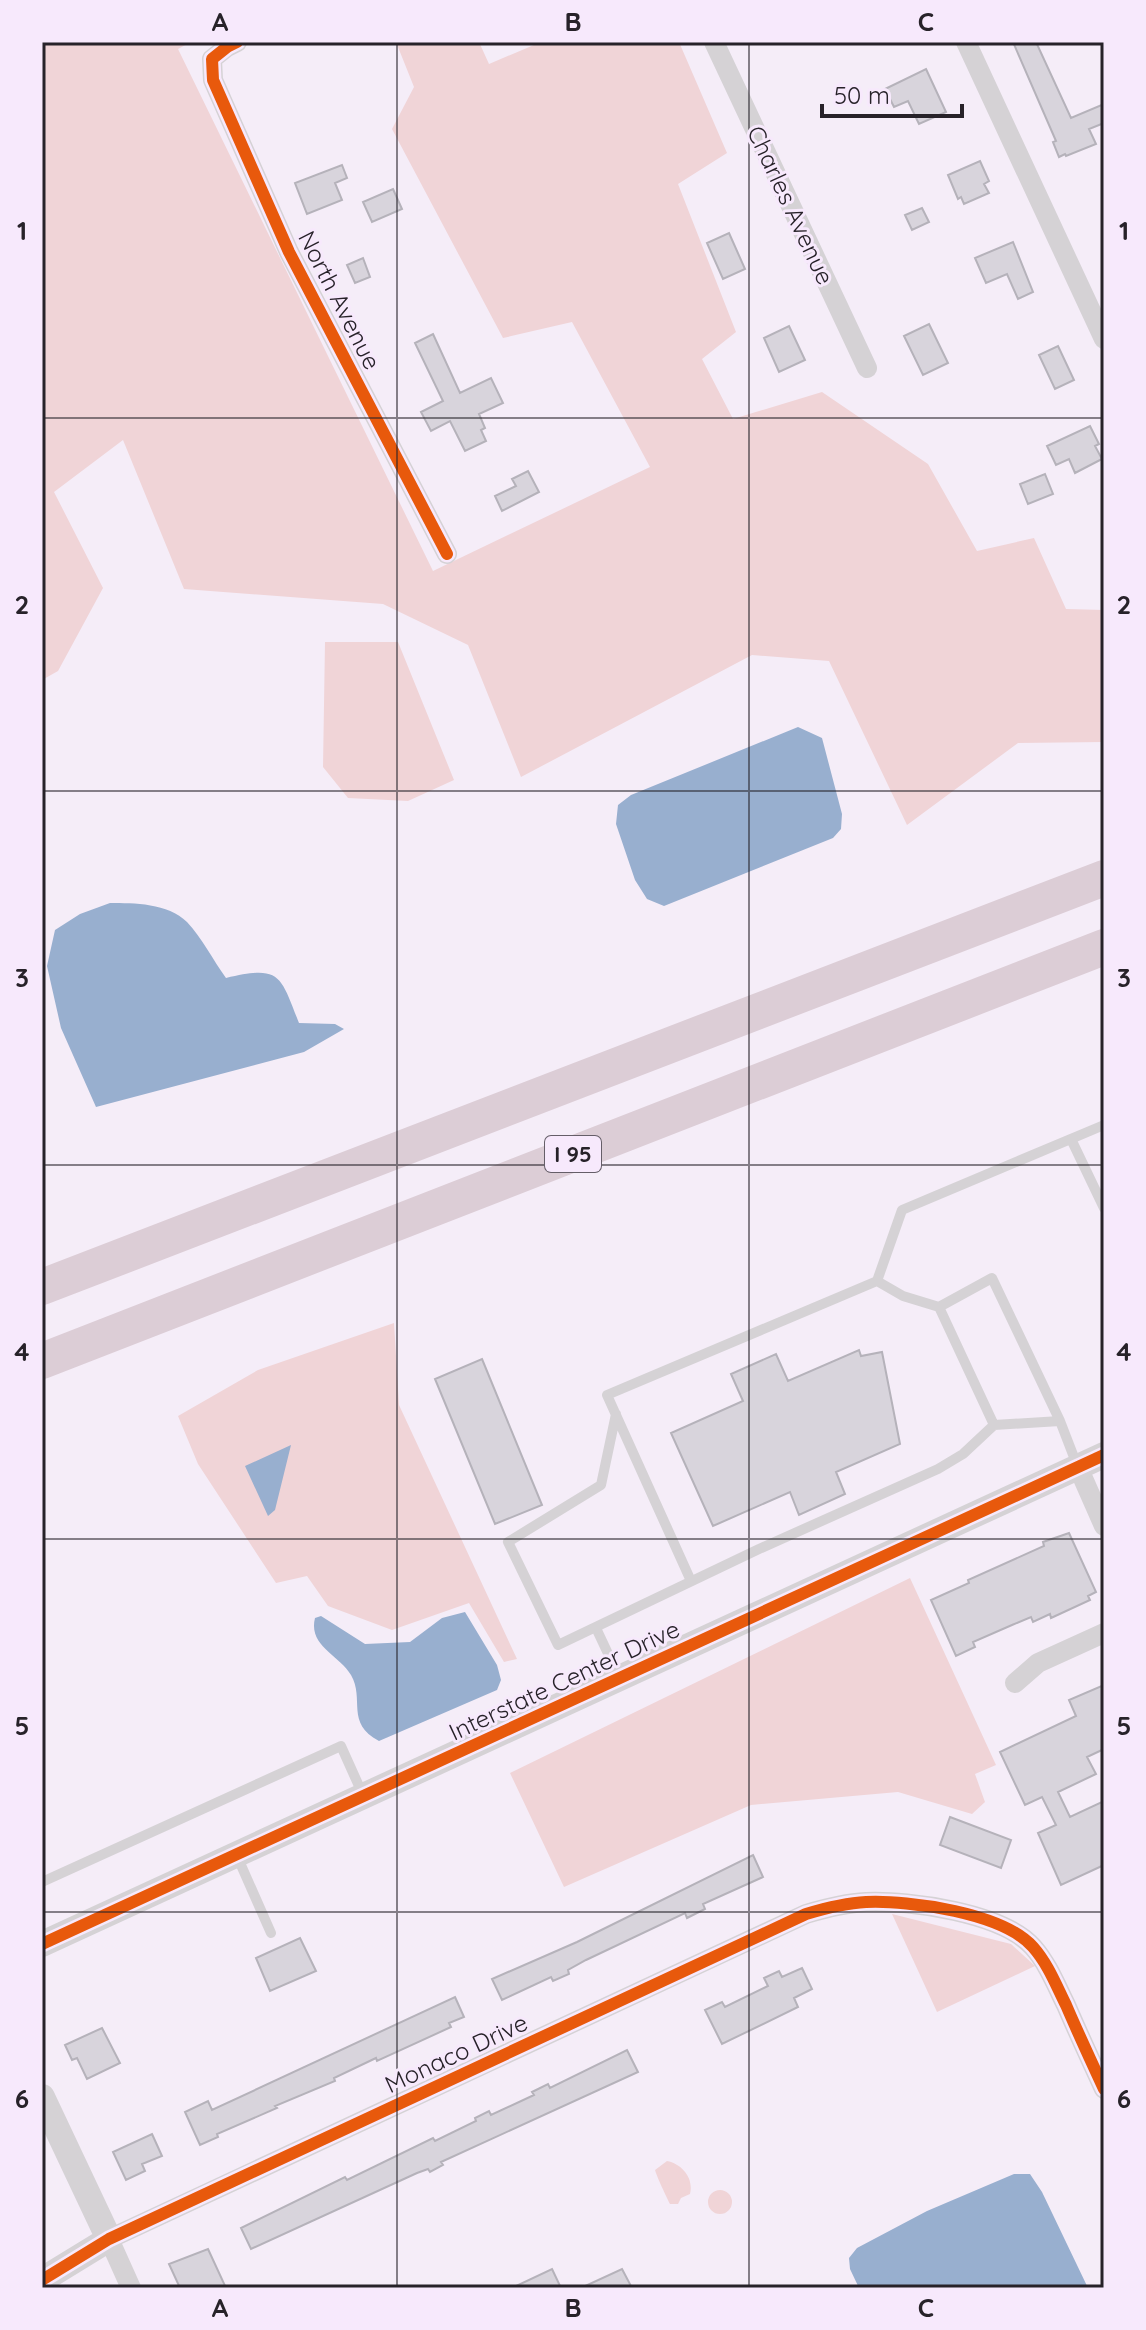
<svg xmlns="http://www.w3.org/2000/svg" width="1146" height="2330" font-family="Quicksand,sans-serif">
<rect width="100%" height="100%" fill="#f5edf8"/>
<path fill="#f0d4d7" d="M42 42H191L178 49 433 571 650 467 572 322 503 338 392 129 414 87 396 42H479L489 64 541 42H679L727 153 678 184 736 332 702 359 733 419 822 392 928 464 977 551 1034 538 1066 609 1104 610V742L1018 743 907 825 829 661 752 655 521 777 468 645 383 604 184 589 123 440 54 492 103 588 58 671 42 680Z
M325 642H398L454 780 408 801 348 798 323 767Z
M394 1323 399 1405 517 1659 504 1662 469 1603 392 1630 328 1606 307 1576 276 1583 198 1464 178 1416 258 1370Z
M910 1578 996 1765 975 1774 985 1802 972 1814 898 1792 751 1805 564 1887 510 1773Z
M892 1914 1011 1944 1035 1966 937 2012Z
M667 2161C682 2164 694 2178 690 2194L681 2198 678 2204H670C666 2196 657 2177 655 2170Z
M708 2202a12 12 0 1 1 24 0a12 12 0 1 1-24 0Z"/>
<path fill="#98afcf" d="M798 727 822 738 842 814 841 829 833 838 664 906 647 899 635 880 616 824 618 805 631 795Z
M110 903C134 903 168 903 187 922 202 938 213 960 226 978 281 965 280 975 299 1023L335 1024 344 1029 304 1052 96 1107 61 1028 47 966 55 930 80 914Z
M291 1445 275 1510 268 1516 245 1466Z
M465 1612 497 1665 501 1680 497 1690 379 1741C345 1723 365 1699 351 1675 339 1655 308 1646 315 1618L321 1616 365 1644 410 1642 442 1618Z
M1014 2174H1030L1042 2192 1088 2288H859L850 2269 849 2258 857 2248 927 2211Z"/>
<path fill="#d8d4dc" stroke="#b5b2ba" stroke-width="2" d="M1013 42H1036L1071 118 1104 104V123L1089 129 1096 144 1066 156 1065 154 1059 157 1053 142 1056 141Z
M926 69 946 112 919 124 908 101 894 107 885 89Z
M980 161 989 181 984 184 989 193 964 204 961 197 958 199 948 175Z
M342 165 347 178 335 183 342 200 307 214 295 183Z
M393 189 402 209 372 222 363 202Z
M922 208 929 222 912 230 905 215Z
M729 233 745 269 723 279 707 243Z
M1013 242 1033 292 1018 299 1007 274 986 283 975 258Z
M363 258 370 277 355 283 347 265Z
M929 324 948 363 923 375 904 336Z
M789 326 805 360 779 372 764 338Z
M433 334 460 393 491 378 503 403 479 414 485 428 481 430 486 441 465 451 450 421 431 431 421 412 443 401 415 343Z
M1058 346 1074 380 1055 389 1039 355Z
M1090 426 1099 444 1095 446 1102 459 1075 473 1069 459 1056 465 1047 446Z
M528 471 539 492 502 511 495 496 516 486 512 479Z
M1045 474 1053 494 1028 504 1020 484Z
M859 1350 861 1356 882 1352 900 1444 836 1472 845 1494 799 1515 790 1492 713 1526 671 1433 743 1401 731 1374 776 1354 788 1381Z
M482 1359 542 1505 495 1524 435 1379Z
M1069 1533 1096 1592 1088 1596 1090 1600 1051 1618 1050 1614 1033 1622 1031 1617 1012 1625 973 1642 975 1647 956 1656 931 1600 969 1583 968 1580 1044 1546 1043 1542Z
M1104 1685V1749L1087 1757 1096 1774 1058 1792 1070 1817 1104 1801V1865L1061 1885 1038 1833 1056 1825 1042 1797 1025 1805 1000 1752 1076 1716 1069 1700Z
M950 1817 1011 1840 1001 1868 940 1845Z
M753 1855 763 1877 703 1904 705 1909 687 1918 685 1913 586 1960 568 1970 569 1974 553 1981 551 1977 502 2000 492 1979 577 1942Z
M300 1938 316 1971 270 1991 256 1958Z
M802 1968 812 1989 794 1998 798 2007 722 2044 705 2010 722 2002 725 2007 768 1986 764 1978 779 1971 782 1977Z
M455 1997 464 2017 449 2023 451 2027 377 2061 376 2058 334 2078 335 2081 275 2106 277 2108 217 2134 218 2137 200 2145 185 2112 208 2101 212 2110Z
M102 2028 120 2063 87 2079 77 2058 72 2060 65 2045Z
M627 2050 638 2072 441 2162 443 2165 430 2172 428 2169 417 2173 251 2249 241 2228 345 2177 347 2180 433 2138 435 2141 476 2121 475 2118 489 2111 491 2115 534 2095 532 2092 548 2084 550 2088Z
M152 2134 162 2156 142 2164 145 2171 126 2180 113 2152Z
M208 2249 226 2288H180L169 2264Z
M552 2269 561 2288H512Z
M622 2269 632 2288H581Z"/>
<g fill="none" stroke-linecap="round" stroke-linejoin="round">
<path stroke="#d5d2d5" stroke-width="10" d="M1071 1139 1104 1208
M877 1281 903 1296 939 1307
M616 1414 601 1485 508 1542 558 1645 759 1549 938 1469 963 1454 994 1425
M1060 1421 994 1425 939 1307 992 1278 1060 1421 1077 1465
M691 1581 607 1395 877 1281 902 1210 1104 1125
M596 1628 619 1677
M237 1856 271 1933
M42 1882 341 1746 363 1795"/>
<path stroke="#d5d2d5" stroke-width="20" d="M237 42 227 47 212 59 213 80 289 252 447 554
M714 42 867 368
M966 42 1104 339
M1078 1467 1104 1526
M1015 1683 1038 1663 1104 1633
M131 2288 109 2239 806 1914C826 1908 845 1903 866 1902 910 1900 1003 1913 1033 1947 1048 1964 1056 1985 1066 2005 1078 2033 1091 2061 1104 2089"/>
<path stroke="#d5d2d5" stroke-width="26" d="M42 1944 1104 1455
M42 2097 109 2239 42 2280"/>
<path stroke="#dccdd6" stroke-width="36" d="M42 1287 1104 878
M42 1361 1104 947"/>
<g stroke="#f7e9fc" stroke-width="17">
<path id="cycleway" d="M237 42 227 47 212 59 213 80 289 252 447 554
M42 1944 1104 1455
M42 2280 109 2239 806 1914C826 1908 845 1903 866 1902 910 1900 1003 1913 1033 1947 1048 1964 1056 1985 1066 2005 1078 2033 1091 2061 1104 2089"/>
</g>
<use href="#cycleway" stroke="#e8590c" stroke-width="12"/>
</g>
<path fill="none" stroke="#272229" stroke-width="2" stroke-opacity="0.55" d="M397 42V2288M749 42V2288M42 418H1104M42 791H1104M42 1165H1104M42 1539H1104M42 1912H1104"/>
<g text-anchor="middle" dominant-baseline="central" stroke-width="6" stroke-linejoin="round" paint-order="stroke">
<rect fill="#f7e9fc" stroke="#655e68" stroke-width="2" x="545" y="1136" width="56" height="36" rx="6"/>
<g font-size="22" font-weight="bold" fill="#272229">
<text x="573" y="1154">I 95</text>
</g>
<g font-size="24" fill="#272229" stroke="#f7e9fc">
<text transform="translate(791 205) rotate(65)">Charles Avenue</text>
<text transform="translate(340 300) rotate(63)">North Avenue</text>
<text transform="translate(564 1680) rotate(-25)">Interstate Center Drive</text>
<text transform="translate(456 2053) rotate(-25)">Monaco Drive</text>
</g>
</g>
<rect width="1146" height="2330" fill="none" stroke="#f7e9fc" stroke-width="88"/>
<path d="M822 104v12h140v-12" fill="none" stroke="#272229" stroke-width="4"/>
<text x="834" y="104" font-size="24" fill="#272229" stroke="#f7e9fc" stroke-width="6" paint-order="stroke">50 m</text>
<rect x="44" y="44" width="1058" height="2242" fill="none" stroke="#272229" stroke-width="3"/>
<g font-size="26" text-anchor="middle" font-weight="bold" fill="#272229">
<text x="220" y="31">A</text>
<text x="573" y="31">B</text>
<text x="926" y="31">C</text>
<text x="22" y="240">1</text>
<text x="1124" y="240">1</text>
<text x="22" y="614">2</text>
<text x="1124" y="614">2</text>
<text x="22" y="987">3</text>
<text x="1124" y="987">3</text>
<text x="22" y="1361">4</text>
<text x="1124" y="1361">4</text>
<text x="22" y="1735">5</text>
<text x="1124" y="1735">5</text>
<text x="22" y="2108">6</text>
<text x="1124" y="2108">6</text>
<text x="220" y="2317">A</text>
<text x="573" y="2317">B</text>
<text x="926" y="2317">C</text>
</g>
</svg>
